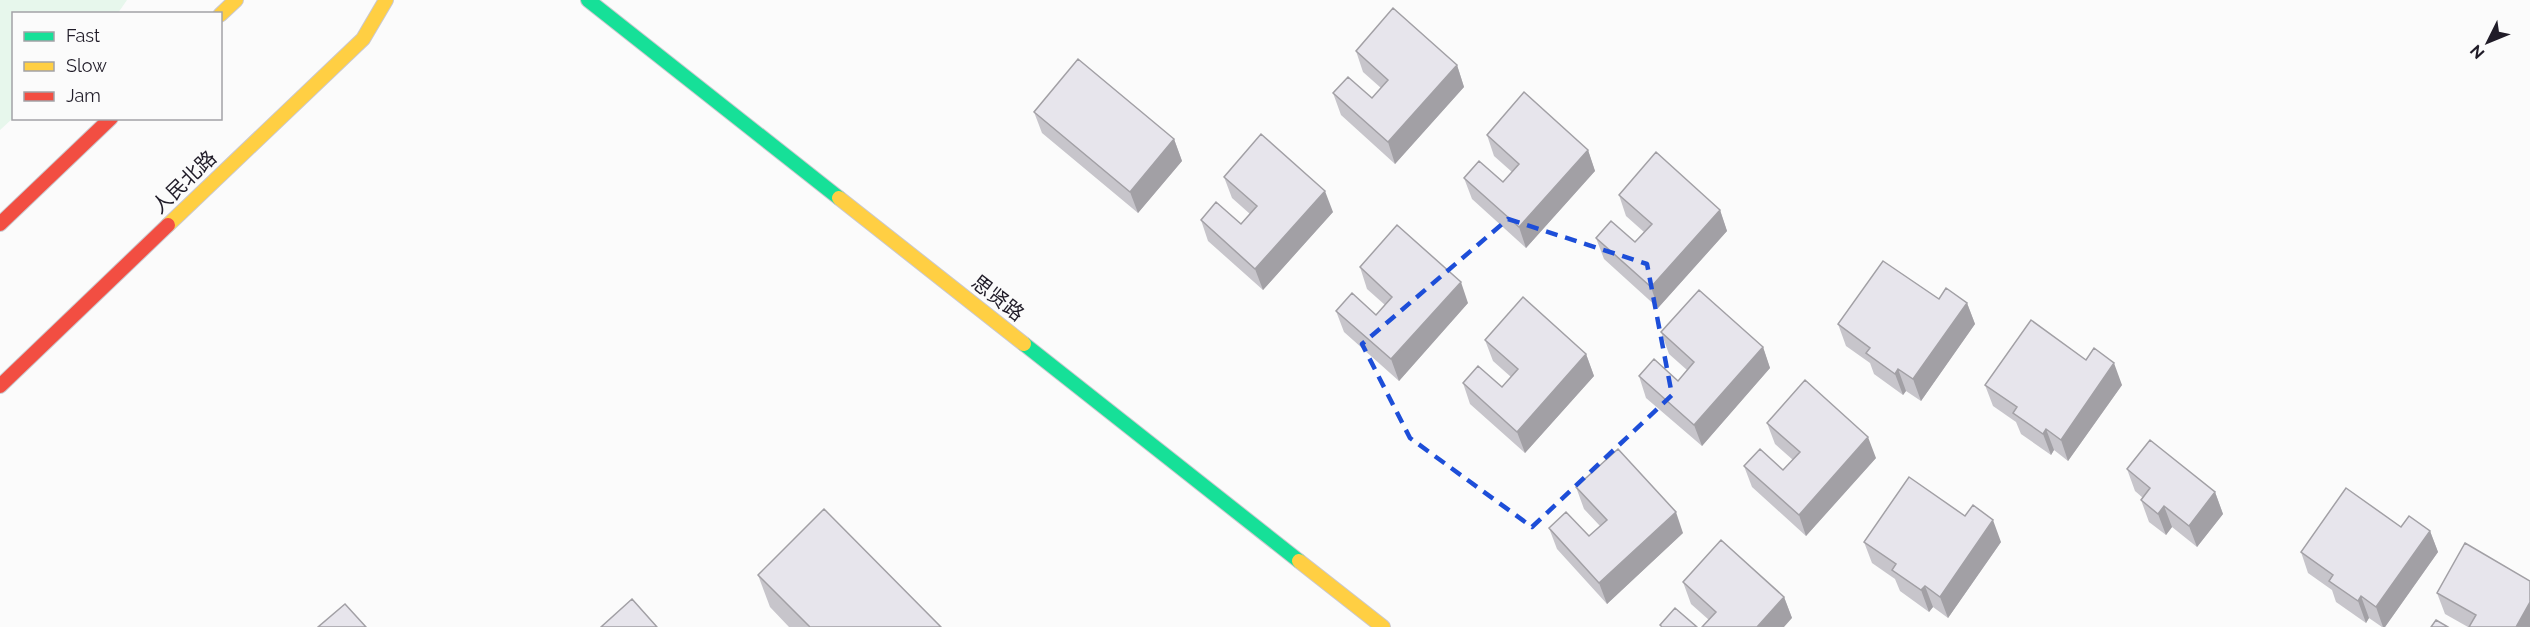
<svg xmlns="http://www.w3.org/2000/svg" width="2530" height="627" font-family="Raleway,'Noto Sans SC',sans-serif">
<rect width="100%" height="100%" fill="#fbfbfb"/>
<path fill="#e7f7ec" d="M0 0H127L118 13 14 14 13 118 0 130Z"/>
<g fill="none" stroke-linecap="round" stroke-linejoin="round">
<g stroke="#cac8ce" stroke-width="16">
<path id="fast" d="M588 0 839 198
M1024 344 1299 561"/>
</g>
<g stroke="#cac8ce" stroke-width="16">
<path id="slow" d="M220 15 236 0
M839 198 1024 344
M168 225 363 39 386 0
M1299 561 1383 627"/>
</g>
<g stroke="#cac8ce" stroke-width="16">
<path id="jam" d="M0 224 111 118
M0 386 168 225"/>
</g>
<use href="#fast" stroke="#16e098" stroke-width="14"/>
<use href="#slow" stroke="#ffcf43" stroke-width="14"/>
<use href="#jam" stroke="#f24e42" stroke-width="14"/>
</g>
<path fill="#c7c5cb" d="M1356 51 1457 65 1464 87 1395 164 1341 115 1333 93 1372 98 1381 88 1363 72Z
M1034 112 1174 139 1182 161 1138 213 1042 133Z
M1487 135 1588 150 1595 171 1526 248 1472 199 1464 178 1503 182 1512 172 1494 156Z
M1224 177 1333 212 1263 290 1208 241 1201 220 1241 224 1250 214 1232 198Z
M1619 195 1720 210 1727 231 1658 308 1604 259 1596 238 1635 242 1644 232 1626 216Z
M1360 267 1468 303 1399 381 1344 332 1336 311 1376 315 1385 305 1367 289Z
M1939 299 1967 303 1975 324 1921 401 1906 391 1903 395 1874 374 1870 363 1846 346 1838 324Z
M1661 332 1763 347 1770 368 1702 446 1646 398 1639 376 1678 381 1687 370 1669 354Z
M1485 340 1586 354 1594 376 1525 453 1470 404 1463 383 1502 387 1511 377 1493 361Z
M2086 360 2122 385 2068 461 2054 450 2051 455 2021 434 2016 422 1993 406 1985 385Z
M1767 423 1876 458 1806 536 1752 487 1744 466 1783 470 1793 460 1775 444Z
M2127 469 2215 492 2223 514 2197 547 2172 527 2166 535 2149 522 2141 500 2143 498 2135 491Z
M1576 487 1683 533 1607 604 1557 549 1549 528 1589 536 1600 526 1584 509Z
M2401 527 2430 531 2438 552 2385 627H2382L2369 618 2366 623 2336 602 2332 590 2308 573 2301 552Z
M1864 542H2001L1948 618 1933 607 1929 612 1900 591 1895 579 1872 563Z
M758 575 941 627H789L770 607Z
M1683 582 1784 597 1792 618 1709 620 1691 604Z
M2437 593 2530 627H2468L2445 614Z"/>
<path fill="#a2a0a5" d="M1457 65 1464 87 1395 164 1388 142Z
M1174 139 1182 161 1138 213 1130 192Z
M1588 150 1595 171 1526 248 1519 227Z
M1325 191 1333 212 1263 290 1255 269Z
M1720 210 1727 231 1658 308 1651 287Z
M1461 282 1468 303 1399 381 1391 359Z
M1967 303 1975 324 1921 401 1913 379Z
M1763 347 1770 368 1702 446 1694 425Z
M1586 354 1594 376 1525 453 1517 432Z
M2114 363 2122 385 2068 461 2061 440Z
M1898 369 1906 391 1903 395 1895 374Z
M2046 429 2054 450 2051 455 2043 434Z
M1868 437 1876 458 1806 536 1799 515Z
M2215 492 2223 514 2197 547 2189 526Z
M2164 506 2172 527 2166 535 2158 514Z
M1676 512 1683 533 1607 604 1599 583Z
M1993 520 2001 542 1948 618 1940 597Z
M2430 531 2438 552 2385 627H2383L2376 607Z
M1925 586 1933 607 1929 612 1921 590Z
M2361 596 2369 618 2366 623 2358 601Z
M1784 597 1792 618 1784 627H1757Z
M2530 602V627H2516Z"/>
<path fill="#e7e5ec" stroke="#a2a0a5" stroke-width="1.5" d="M1393 8 1457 65 1388 142 1333 93 1348 77 1372 98 1388 80 1356 51Z
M1078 59 1174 139 1130 192 1034 112Z
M1524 92 1588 150 1519 227 1464 178 1479 161 1503 182 1519 164 1487 135Z
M1261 134 1325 191 1255 269 1201 220 1216 202 1241 224 1257 206 1224 177Z
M1656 152 1720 210 1651 287 1596 238 1611 221 1635 242 1652 224 1619 195Z
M1397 225 1461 282 1391 359 1336 311 1352 293 1376 315 1392 297 1360 267Z
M1883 261 1939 299 1946 288 1967 303 1913 379 1898 369 1895 374 1866 353 1870 348 1838 324Z
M1699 290 1763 347 1694 425 1639 376 1654 359 1678 381 1694 362 1661 332Z
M1523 297 1586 354 1517 432 1463 383 1478 366 1502 387 1518 369 1485 340Z
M2031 320 2086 360 2094 348 2114 363 2061 440 2046 429 2043 434 2013 413 2017 407 1985 385Z
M1805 380 1868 437 1799 515 1744 466 1760 449 1783 470 1800 452 1767 423Z
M2150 440 2215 492 2189 526 2164 506 2158 514 2141 500 2150 488 2127 469Z
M1618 449 1676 512 1599 583 1549 528 1566 512 1589 536 1607 520 1576 487Z
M1909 477 1965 516 1973 505 1993 520 1940 597 1925 586 1921 590 1892 570 1896 564 1864 542Z
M2346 488 2401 527 2409 516 2430 531 2376 607 2361 596 2358 601 2329 581 2333 575 2301 552Z
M824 509 941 627H810L758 575Z
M1721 540 1784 597 1757 627H1702L1716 612 1683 582Z
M2465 543 2530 581V602L2516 627H2469L2476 615 2437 593Z
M632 599 657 627H601Z
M345 604 366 627H318Z
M1675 608 1697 627H1662L1660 625Z
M2436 620 2448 627H2431Z"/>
<path fill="none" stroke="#1d4ed8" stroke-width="4.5" stroke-dasharray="12 8" stroke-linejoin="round" d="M1508 219 1647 264 1672 395 1532 527 1410 438 1362 344Z"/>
<g text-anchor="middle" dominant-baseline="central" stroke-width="5" stroke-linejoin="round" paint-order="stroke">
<g font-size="20" fill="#201c28" stroke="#fbfbfb">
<text transform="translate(184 182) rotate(-44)">人民北路</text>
<text transform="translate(998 298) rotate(38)">思贤路</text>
</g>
</g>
<rect x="12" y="12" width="210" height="108" fill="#fbfbfb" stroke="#a3a2a7" stroke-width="1.5"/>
<rect x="24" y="32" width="30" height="9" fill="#16e098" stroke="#a3a2a7" stroke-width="1.5"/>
<text x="66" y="42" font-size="18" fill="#201c28">Fast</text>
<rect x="24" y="62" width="30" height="9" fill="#ffcf43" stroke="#a3a2a7" stroke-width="1.5"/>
<text x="66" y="72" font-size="18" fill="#201c28">Slow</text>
<rect x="24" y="92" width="30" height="9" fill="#f24e42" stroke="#a3a2a7" stroke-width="1.5"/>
<text x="66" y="102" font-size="18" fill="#201c28">Jam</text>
<g transform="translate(2488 42) rotate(227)" stroke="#fbfbfb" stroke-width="4.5" paint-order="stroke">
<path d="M0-4.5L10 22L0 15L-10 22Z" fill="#201c28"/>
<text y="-9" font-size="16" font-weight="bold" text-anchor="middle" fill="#201c28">N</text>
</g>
</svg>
